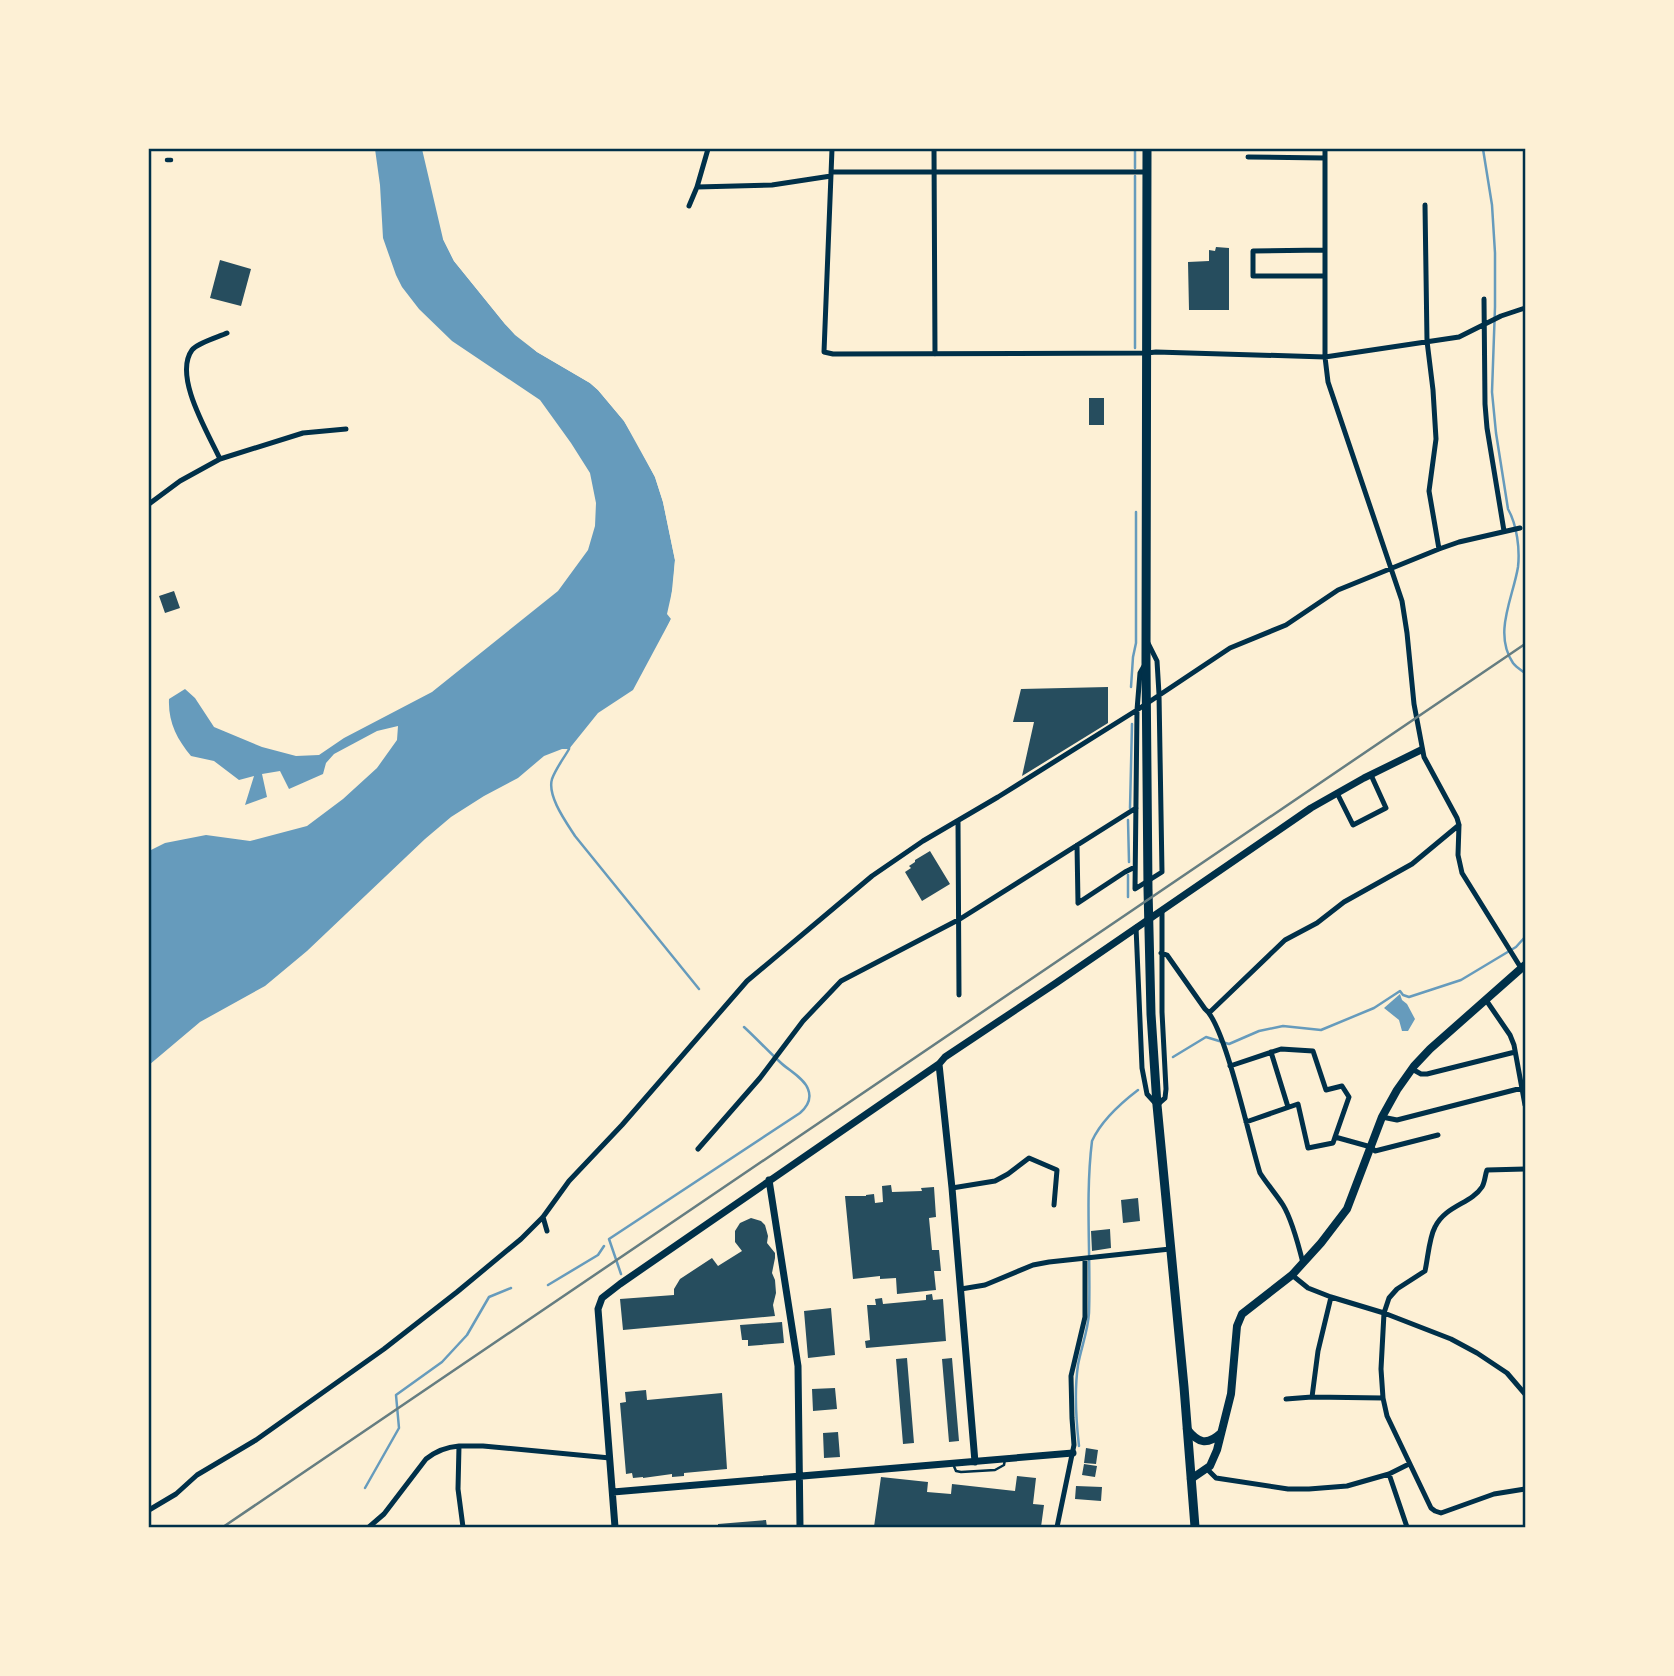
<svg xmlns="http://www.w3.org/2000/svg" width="1674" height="1676" font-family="Cabin,sans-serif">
<rect width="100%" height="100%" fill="#fdf0d5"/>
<path fill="#669bbc" d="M375 149H422L443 239 454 261 505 324 515 335 537 352 590 383 598 390 624 421 635 439 655 477 663 502 675 560 671 600V619L633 690 598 713 569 749H562L544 756 518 778 484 796 451 817 425 839 307 951 265 986 200 1022 149 1065V851L165 843 206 835 250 841 307 826 343 799 377 768 397 740 398 726 377 731 334 754 326 763 323 774 289 789 280 771 262 774 267 797 245 805 254 776 239 780 214 761 191 756C177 739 168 722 169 699L185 689 195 698 214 727 262 747 296 756 319 755 344 738 432 692 558 591 588 550 595 526 596 503 590 473 571 443 540 400 452 341 419 309 402 287 396 275 383 238 380 185Z
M1400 994 1402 1000 1407 1004 1415 1019 1408 1031H1402L1399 1020 1384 1008Z"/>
<path fill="#fdf0d5" d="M443 239H447L457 259 507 322 518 332 539 349 592 380 601 387 627 419 658 476 666 501 678 559 676 587 671 613 674 619 643 679 671 619 667 614 673 587 675 560 663 502 655 477 624 421 598 390 590 383 537 352 505 324 454 261Z"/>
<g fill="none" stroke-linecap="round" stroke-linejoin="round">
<path stroke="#669bbc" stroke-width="2.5" d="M1135 149V168
M1483 149 1492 205 1495 253V307L1492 392 1496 433 1508 509C1517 525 1520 549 1518 567 1513 598 1493 633 1513 663 1516 667 1521 670 1525 673
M1135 176V348
M1131 687 1133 657 1136 643V512
M569 746V749C564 758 556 768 552 779 547 796 566 822 575 836L699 989
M1130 808 1132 724
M1128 820 1129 862
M1128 897V875
M1173 1057 1206 1037 1229 1044 1259 1031 1283 1026 1321 1030 1374 1008 1400 991 1403 995 1409 997 1461 980 1516 947 1525 937
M621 1274 609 1239 800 1113C807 1107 812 1099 808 1089 804 1078 788 1070 780 1062 768 1051 756 1038 744 1027
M548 1285 598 1255 604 1246
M1079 1446C1076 1420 1074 1392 1078 1365 1081 1348 1088 1331 1089 1313 1091 1255 1085 1198 1092 1141 1101 1121 1121 1103 1138 1090
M365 1488 399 1428 396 1395 442 1362 467 1335 489 1297 511 1288"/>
</g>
<path fill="#264d5e" d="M1216 247 1229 248V310H1189L1188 262 1209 261V250L1215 251Z
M220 260 251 269 241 306 210 298Z
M1089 398H1104V425H1089Z
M174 591 180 608 165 613 159 596Z
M1108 687V723L1022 776 1034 722H1013L1021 689Z
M930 851 950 884 922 901 905 872 911 868 909 866 915 862V860Z
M891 1185 892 1192 922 1191 921 1188 934 1187 936 1217 929 1218 932 1250H939L941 1271H934L936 1290 897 1294 896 1278 880 1279V1276L853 1279 845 1196H866V1195L874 1194 875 1203 883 1202 882 1186Z
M1138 1198 1140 1221 1123 1223 1121 1200Z
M751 1218 761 1221 765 1225 768 1236 767 1243 775 1253V1258L772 1273 775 1280 776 1293 773 1305 775 1316 623 1330 620 1299 674 1295V1289L680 1279 712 1258 718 1266 742 1251 735 1242V1231L740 1223Z
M1110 1229 1111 1248 1092 1251 1091 1231Z
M932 1294 933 1300 943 1299 946 1341 866 1348 865 1341 870 1340 867 1305H876L875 1299 882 1298 883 1304 926 1300V1295Z
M831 1308 835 1355 808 1358 804 1311Z
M782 1322 784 1343 748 1346V1340H742L740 1325Z
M907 1358 914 1443 903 1444 896 1359Z
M952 1358 959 1441 949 1442 942 1359Z
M835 1388 837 1409 813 1411 812 1389Z
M646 1390 647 1400 722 1393 727 1469 684 1473V1476L672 1477V1474L643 1478V1477L633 1478 632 1473 626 1474 620 1403 626 1402 625 1392Z
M838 1432 840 1457 824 1458 823 1433Z
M1086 1448 1098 1450 1096 1464 1084 1463Z
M1084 1464 1097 1466 1095 1477 1082 1475Z
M1017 1476 1036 1478 1033 1504 1044 1505 1041 1527H874L881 1477 928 1482 927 1492 951 1494 952 1484 1015 1491Z
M1076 1486 1102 1487 1101 1501 1075 1499Z
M766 1520 767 1527H718V1524Z"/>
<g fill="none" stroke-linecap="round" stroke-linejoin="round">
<path stroke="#003049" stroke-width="2.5" d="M953 1464 956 1471 961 1472 995 1470 1004 1465 1005 1459"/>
<path stroke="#003049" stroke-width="4.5" d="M167 160H171"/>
<path stroke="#003049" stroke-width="5" d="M832 149 824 352 833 354 1147 353 1156 352 1325 357 1459 337 1501 316 1525 308
M934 149 935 354
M1325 149V357L1328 382 1402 601 1407 633 1414 704 1424 757 1457 818 1459 825 1458 855 1462 873 1521 968
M1248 157 1325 158
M831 172H1147
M697 187 772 185 831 176
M1425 205 1427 341 1433 390 1436 439 1429 491 1439 549
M689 206 697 187 708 149
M1324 250 1253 251V276H1324
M1484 299 1485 404 1487 428 1504 531
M220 459C208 433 173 376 192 350 197 343 218 337 227 333
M149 504 180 481 220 459 303 433 346 429
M1144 666 1140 673 1137 710 1135 889 1162 872 1159 694 1157 661 1147 641
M1337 793 1353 825 1386 808 1371 775
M958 821 959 995
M1077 845 1078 903
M1078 903 1125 872 1135 867
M1136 927 1142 1068 1147 1094 1157 1105 1165 1098 1166 1089 1162 1012V910
M1161 953 1167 955 1205 1009C1225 1024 1250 1142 1260 1173 1267 1184 1276 1194 1283 1205 1291 1218 1299 1247 1303 1263
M1486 1000 1510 1035 1514 1045 1525 1105
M1210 1012 1285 940 1317 923 1344 902 1412 864 1459 825
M1271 1052 1288 1107
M1230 1066 1281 1049 1313 1051 1326 1090 1342 1086 1349 1097 1335 1137
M1412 1069 1421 1074H1427L1515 1052
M1382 1117 1397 1120 1522 1088
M1246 1122 1298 1104 1308 1148 1333 1143 1335 1137 1371 1147 1375 1151 1438 1135
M698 1149 760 1078 803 1021 841 981 960 919 1136 808
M1525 1169 1487 1170C1485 1175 1485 1182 1482 1187 1471 1204 1446 1205 1435 1227 1429 1238 1428 1258 1425 1271L1397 1289 1389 1298 1384 1313 1381 1369 1383 1398 1387 1416 1431 1508 1435 1511 1441 1513 1494 1494 1525 1489
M952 1188 995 1181 1008 1174 1029 1158 1057 1170 1054 1205
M543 1217 547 1231
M1292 1275 1308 1288 1331 1297 1384 1313 1451 1339 1477 1353 1507 1373 1525 1394
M961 1289 985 1285 1033 1265 1049 1262 1170 1249
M1312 1397 1383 1398
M1286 1399 1312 1397 1318 1351 1331 1297
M1207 1469 1216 1478 1288 1489H1309L1347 1486 1389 1474 1409 1464
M1389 1474 1407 1527
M149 1510 176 1494 197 1475 256 1440 384 1349 457 1292 521 1239 543 1217 569 1181 622 1125 747 981 872 876 923 841 998 797 1137 710 1230 648 1286 625 1338 590 1439 549 1459 542 1520 528
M369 1527 384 1514 426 1459C436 1451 446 1447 459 1446
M463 1527 458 1489 459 1446H483L610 1458
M1057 1527 1074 1445 1072 1418 1071 1376 1085 1317V1259"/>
<path stroke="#003049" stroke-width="7" d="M939 1064 952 1188 975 1462
M769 1180 798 1366 800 1527
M613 1492 1073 1453
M615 1527 598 1309 602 1298 620 1284 939 1064 945 1057 1056 983 1311 808 1364 778 1421 750"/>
<path stroke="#003049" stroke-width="8" d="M1187 1429C1198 1443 1207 1446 1221 1433
M1191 1479 1210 1466 1217 1450 1231 1394 1237 1326 1242 1314 1292 1275 1321 1243 1347 1209 1382 1117 1397 1090 1414 1066 1430 1049 1525 965"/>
<path stroke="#003049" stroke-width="9" d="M1147 149 1146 663 1148 889 1151 1014 1157 1105 1184 1387 1195 1527"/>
<path stroke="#657d81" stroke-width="2.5" d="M223 1527 1525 644"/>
</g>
<rect width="1674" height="1676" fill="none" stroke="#fdf0d5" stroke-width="301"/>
<rect x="150" y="150" width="1374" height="1376" fill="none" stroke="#003049" stroke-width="2.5"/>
</svg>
